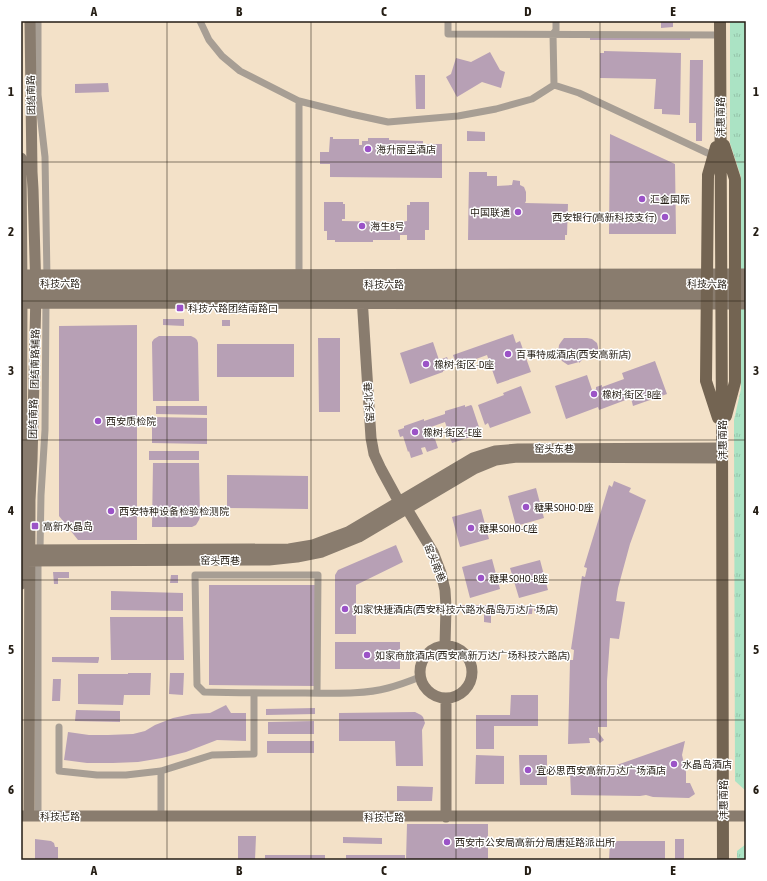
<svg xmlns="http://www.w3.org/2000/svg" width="767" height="881" font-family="'Asap Condensed','Noto Sans SC',sans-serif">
<defs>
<pattern id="grass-tufts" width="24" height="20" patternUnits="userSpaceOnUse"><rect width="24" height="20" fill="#abe3c4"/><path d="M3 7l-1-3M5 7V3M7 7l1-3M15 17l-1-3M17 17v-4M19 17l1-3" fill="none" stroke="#93c2a8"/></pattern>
</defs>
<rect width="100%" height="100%" fill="#f3e1c8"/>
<path fill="url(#grass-tufts)" d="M730 21H746V791L735 781 734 420 741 389V177L730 143Z
M746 844V860H737V851Z"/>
<path fill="#b7a0b5" d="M661 21H673V27L661 28Z
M590 34H690V40H590Z
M604 51 681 53 680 115 662 114V109H654L656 79 600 78V53H604Z
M490 52 500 70 505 72 501 88 482 82 457 97 446 77 451 74 456 58 471 62Z
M690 60H703L702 141H696V123H689Z
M415 75H425V109H416Z
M108 83 109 92 75 93V84Z
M467 131 485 132V141H467Z
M610 134 675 164 676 234H609Z
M330 137H333V139H359V145H362V141H368V138H389V140L423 141V144H442V178L330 177V164H320V152H329Z
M469 172H487V176H497V186L512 185 513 180 520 181V185L524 187 526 192V201L525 203 568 204 567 235H565V240H468Z
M324 202H343V204H345V219H342V221L401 222 407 221V205H410V202H429V230H425V240H407V235H400V240H373V242H335V240H327V231H324Z
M163 319H184V326L163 325Z
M222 320H230V326H222Z
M137 325V540H78L59 516V326Z
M513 334 516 343 520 341 531 372 497 384 487 355 457 366 453 355Z
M159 336H191L195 338 197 340 198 343 199 401H153L152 342 154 339Z
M318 338H340V412H319Z
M564 338H587L592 339 597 343 598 347V351L597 353 595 352 591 356 582 360 579 363V362L568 365 562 361 558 353 559 345 561 342Z
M433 342 439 360 447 357 451 368 443 371V372L410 384 400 353Z
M217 344H294V377H217Z
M655 361 667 394 633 406 631 398 599 410 598 407 566 419 555 386 587 375 592 390 596 389V387L602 385V387L624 379 622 373Z
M521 386 531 413 490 428 488 423 485 425 478 405 504 395 503 393Z
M465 405V407L471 405 472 406 479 427 478 428 480 434 452 443 445 422 431 427 438 448 427 452 425 447 421 448 423 454 411 458 409 451 408 452 403 436 400 437 398 430 404 428V426L424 419V421L445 414V411Z
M156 406H207V415L156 414Z
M152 417 207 418V444L152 443Z
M149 451H199V460H149Z
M153 463H199L200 517 199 520 196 525 192 527H152Z
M227 475 308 476V509L227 508Z
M614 481 631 488 629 492 646 500 630 544 618 588 616 601 625 602 619 639 610 638 607 681V727H598V732L604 740 600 743 595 738H589L590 743 568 744 570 660H573L574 650 571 649 582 576 585 577 587 568 584 567 609 485 612 487Z
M536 488 544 518 516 526 508 496Z
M481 509 489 539 460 547 452 517Z
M396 545 403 562 356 585V634H335V575L338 570Z
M492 559 500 589 470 598 462 567Z
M540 560 548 590 519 598 510 568Z
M53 572H69V578H58V584H54Z
M171 575H178V583H170Z
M209 585H318L317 686 209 685Z
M111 591 183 593V611L111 610Z
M462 605H533L532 614 462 613Z
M535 605 554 606V612L534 611Z
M484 614 491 615V623L484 622Z
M110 617H183L184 660H111Z
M335 642H400V669H335Z
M52 657H99V659L98 663 52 662Z
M128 673H151L150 695H124L123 705 78 704V674H128Z
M170 673H184L183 695 169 694Z
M53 679H61L60 701H52Z
M511 695H538V726H494V749H476V715H510Z
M226 705 231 713H246V741L217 740 186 752 162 758 138 762 113 763H87L64 760 68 732 89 735H108L133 734 145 731 155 725 173 718 192 714 210 713Z
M315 708V714L266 715V709Z
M76 710 120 711V722L75 721Z
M415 712 421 715 423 717 425 723 422 730 423 766H396L395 741H339V713Z
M314 721V734H268V722Z
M267 741H314V753H267Z
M685 741 682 755 686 772V783H690L695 794 689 798 653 797 646 795 640 796 571 795 570 772 594 773Z
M476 755 504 756V784H475Z
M519 755H547V785H520Z
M397 786 433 787 432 801H397Z
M407 824H488V860H406Z
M238 836H256L255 860H238Z
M343 837 382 838V844L343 843Z
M35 839 51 841 54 843 55 847H58V860H35Z
M675 839H684V860H675Z
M610 841H665V860H609Z
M265 855H325V860H265Z
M346 855H405V860H346Z"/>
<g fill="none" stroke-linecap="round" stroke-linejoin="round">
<path stroke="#a79e94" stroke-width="7" d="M38 21V95L45 157 47 279
M200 21 209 40 222 56 240 71 299 101 351 114 388 122 458 116 496 109 532 99 554 85 579 93 714 156
M448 21V34L720 35
M554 85 553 34 556 30V21
M299 278V101
M317 693 318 575H195L197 685 204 692C238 693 271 693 305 693 332 693 362 695 388 688 399 685 410 681 420 677
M59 727V771L97 775H126L161 771 212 755 254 754V693
M161 771V817
M38 816V561L40 550 41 495 45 430 46 299"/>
<path stroke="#897c6e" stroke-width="11" d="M21 158 22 293 21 584
M21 275 746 274
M21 283 746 284
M21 293H746
M362 297 371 438 374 454 381 469 399 502 407 509 433 552 441 573 445 590 446 607 445 645
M21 303 746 304
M21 550 289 549 313 545 348 532 473 458 495 451 518 449 722 448
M21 561 269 560 297 557 322 552 359 537 474 469 496 460 517 457 722 458
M420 672a26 26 0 1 1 52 0a26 26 0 1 1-52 0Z
M446 698V817
M21 816H746
M29 816 30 500 32 460 36 293 33 189 32 172 30 21"/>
<path stroke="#736452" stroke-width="12" d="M720 21 722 429 723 860
M724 145 735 179V382L726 416
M716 147 708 175 706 381 718 418"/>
</g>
<path fill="none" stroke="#241d14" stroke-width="1" stroke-opacity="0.55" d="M167 21V860M311 21V860M456 21V860M600 21V860M21 162H746M21 301H746M21 440H746M21 580H746M21 720H746"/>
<g fill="#9b53c7" stroke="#fff" stroke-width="1.5">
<circle cx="368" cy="149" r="4"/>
<circle cx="642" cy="199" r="4"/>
<circle cx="518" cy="212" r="4"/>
<circle cx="665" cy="217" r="4"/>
<circle cx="362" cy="226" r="4"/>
<rect x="176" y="304" width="8" height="8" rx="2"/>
<circle cx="508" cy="354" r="4"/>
<circle cx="426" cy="364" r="4"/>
<circle cx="594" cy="394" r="4"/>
<circle cx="98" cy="421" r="4"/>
<circle cx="415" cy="432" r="4"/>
<circle cx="526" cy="507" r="4"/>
<circle cx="111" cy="511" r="4"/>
<rect x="31" y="522" width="8" height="8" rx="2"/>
<circle cx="471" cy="528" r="4"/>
<circle cx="481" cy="578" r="4"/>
<circle cx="345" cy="609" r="4"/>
<circle cx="367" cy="655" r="4"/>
<circle cx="674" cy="764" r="4"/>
<circle cx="528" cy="770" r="4"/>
<circle cx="447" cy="842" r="4"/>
</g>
<g text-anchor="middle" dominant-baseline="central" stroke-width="3" stroke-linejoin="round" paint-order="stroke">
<g font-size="10" fill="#241d14" stroke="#fff">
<text transform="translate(31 95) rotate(-91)">团结南路</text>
<text transform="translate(720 117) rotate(-90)">沣惠南路</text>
<text x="60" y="283">科技六路</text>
<text x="384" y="284">科技六路</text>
<text transform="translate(707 284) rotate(1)">科技六路</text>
<text transform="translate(35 359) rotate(-89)">团结南路辅路</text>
<text transform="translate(369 402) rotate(-94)">窑头北巷</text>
<text transform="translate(33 419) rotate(-89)">团结南路</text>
<text transform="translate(722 440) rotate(-90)">沣惠南路</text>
<text x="554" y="448">窑头东巷</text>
<text x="220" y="560">窑头西巷</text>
<text transform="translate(435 563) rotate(68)">窑头南巷</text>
<text transform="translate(723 800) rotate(-90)">沣惠南路</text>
<text x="60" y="816">科技七路</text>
<text x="384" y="817">科技七路</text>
</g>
<g font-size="10" fill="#241d14" stroke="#fff" text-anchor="start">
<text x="376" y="149">海升丽呈酒店</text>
<text x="650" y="199">汇金国际</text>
<text x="510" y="212" text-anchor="end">中国联通</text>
<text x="657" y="217" text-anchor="end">西安银行(高新科技支行)</text>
<text x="370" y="226">海生8号</text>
<text x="188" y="308">科技六路团结南路口</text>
<text x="516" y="354">百事特威酒店(西安高新店)</text>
<text x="434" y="364">橡树·街区-D座</text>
<text x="602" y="394">橡树·街区-B座</text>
<text x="106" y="421">西安质检院</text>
<text x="423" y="432">橡树·街区-E座</text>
<text x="534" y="507">糖果SOHO-D座</text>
<text x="119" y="511">西安特种设备检验检测院</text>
<text x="43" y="526">高新水晶岛</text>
<text x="479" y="528">糖果SOHO-C座</text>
<text x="489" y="578">糖果SOHO-B座</text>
<text x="353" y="609">如家快捷酒店(西安科技六路水晶岛万达广场店)</text>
<text x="375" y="655">如家商旅酒店(西安高新万达广场科技六路店)</text>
<text x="682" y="764">水晶岛酒店</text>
<text x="536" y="770">宜必思西安高新万达广场酒店</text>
<text x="455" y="842">西安市公安局高新分局唐延路派出所</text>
</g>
</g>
<rect width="767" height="881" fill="none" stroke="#ffffff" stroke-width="44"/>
<rect x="22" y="22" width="723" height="837" fill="none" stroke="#241d14" stroke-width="1.5"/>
<g font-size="13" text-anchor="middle" font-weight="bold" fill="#241d14">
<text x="94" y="16">A</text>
<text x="239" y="16">B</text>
<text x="384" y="16">C</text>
<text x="528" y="16">D</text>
<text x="673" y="16">E</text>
<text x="11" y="96">1</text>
<text x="756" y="96">1</text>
<text x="11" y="236">2</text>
<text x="756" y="236">2</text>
<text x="11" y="375">3</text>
<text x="756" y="375">3</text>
<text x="11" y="515">4</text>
<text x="756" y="515">4</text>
<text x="11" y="654">5</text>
<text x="756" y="654">5</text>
<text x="11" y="794">6</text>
<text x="756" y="794">6</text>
<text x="94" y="875">A</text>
<text x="239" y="875">B</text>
<text x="384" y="875">C</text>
<text x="528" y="875">D</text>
<text x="673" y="875">E</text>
</g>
</svg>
